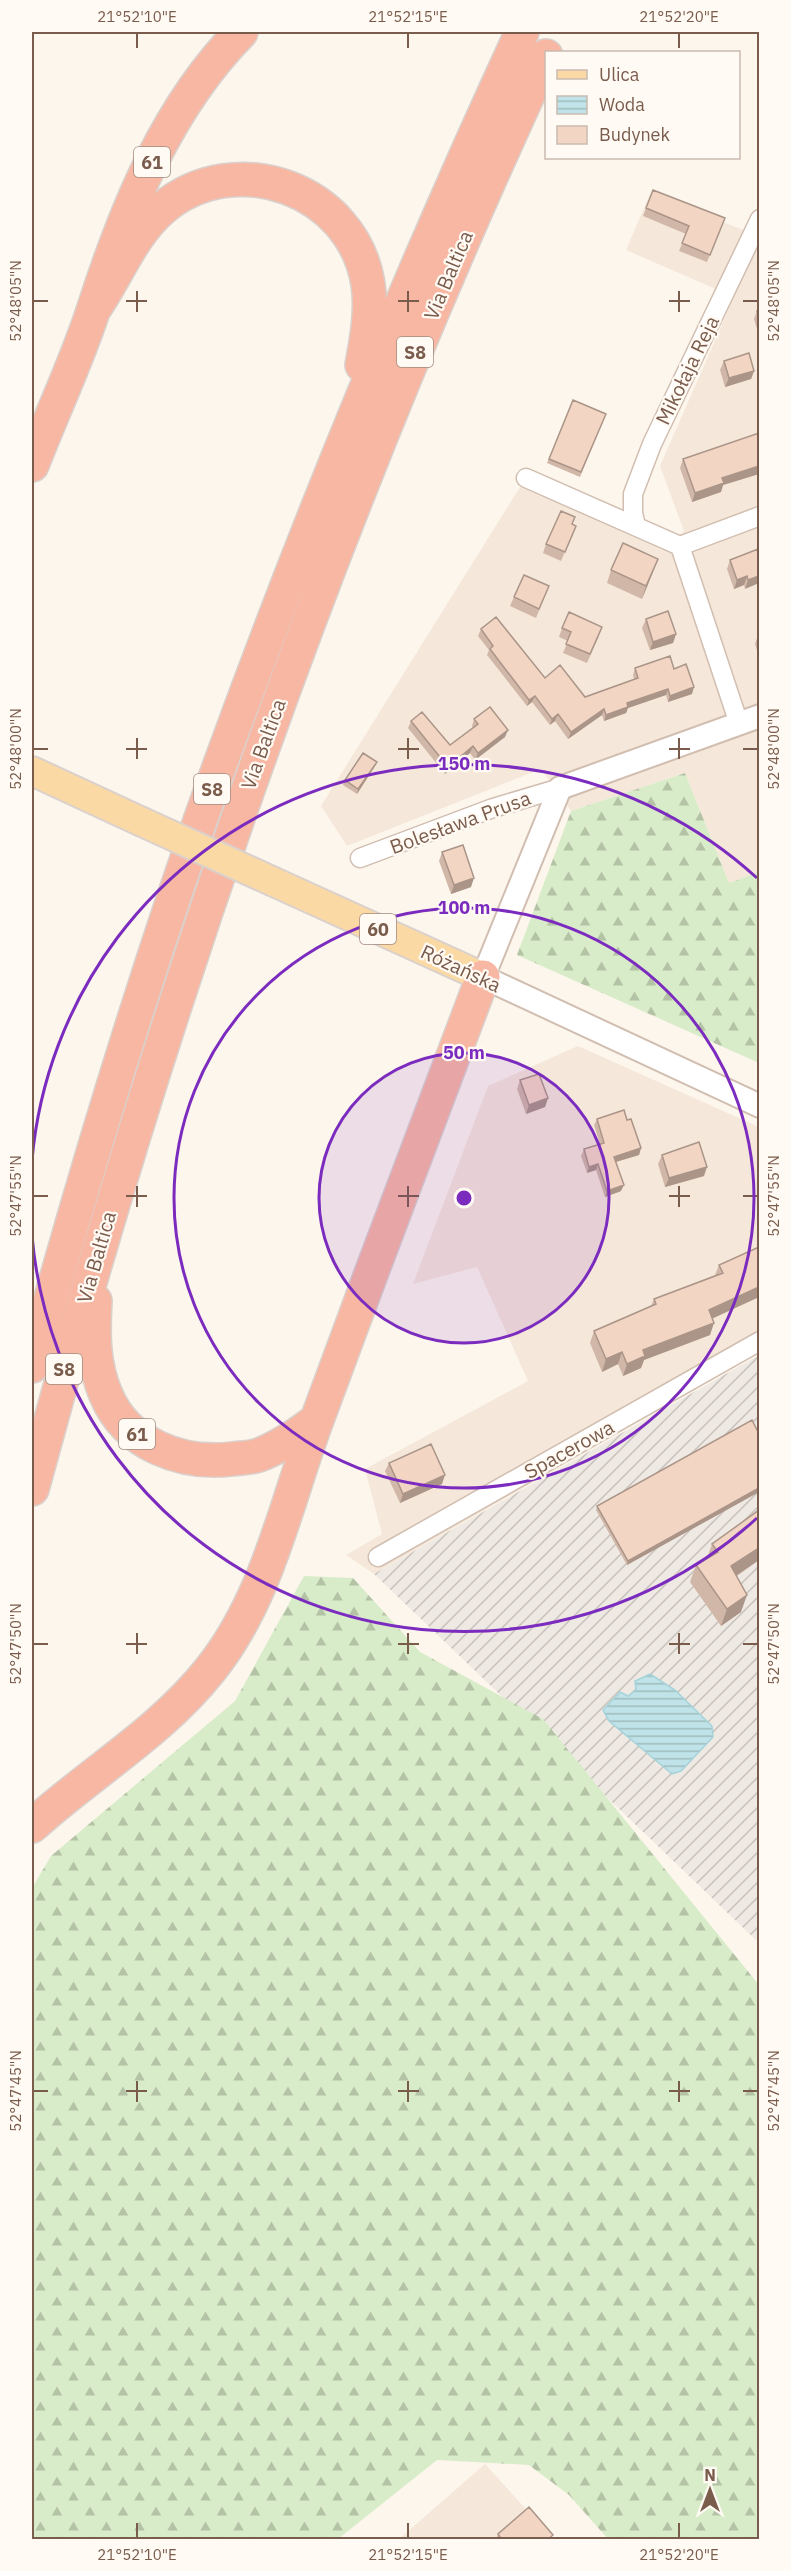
<svg xmlns="http://www.w3.org/2000/svg" width="791" height="2571" font-family="'IBM Plex Sans',sans-serif">
<defs>
<pattern id="industrial-furrows" width="10" height="10" patternUnits="userSpaceOnUse" patternTransform="scale(1.5)"><rect width="10" height="10" fill="#efe9e4"/><path d="M-1 1l2-2M0 10L10 0M9 11l2-2" fill="none" stroke="#c7c0bb"/></pattern>
<pattern id="forest-firs" width="22" height="20" patternUnits="userSpaceOnUse" patternTransform="scale(1.5)"><rect width="22" height="20" fill="#d8ecc9"/><path d="M5 1l3.5 6h-7zM16 11l3.5 6h-7z" fill="#b4c2a5"/></pattern>
<pattern id="water-rules" width="6" height="5" patternUnits="userSpaceOnUse" patternTransform="scale(1.5)"><rect width="6" height="5" fill="#bfe3e8"/><path d="M0 2.5h6" fill="none" stroke="#a0bbbe"/></pattern>
</defs>
<rect width="100%" height="100%" fill="#fdf6ec"/>
<path fill="#f5e8da" d="M650 194 759 236V872L729 883 685 773 571 811 541 769 347 846 321 806 520 487 663 550 684 531 660 466 734 297 626 250Z
M578 1046 759 1127V1352L374 1574 346 1555 382 1534 365 1469 528 1381 477 1267 413 1284 488 1086Z
M485 2464 553 2539 398 2540Z"/>
<path fill="url(#industrial-furrows)" d="M759 1355V1943L374 1574Z"/>
<path fill="url(#forest-firs)" d="M685 773 729 883 759 872V1063L517 955 571 811Z
M304 1576 353 1578 420 1652 543 1719 759 1985V2539H608L569 2495 529 2465 437 2460 338 2539H32V1888L51 1856 235 1701Z"/>
<path fill="url(#water-rules)" stroke="#a5d3da" stroke-width="1.5" d="M650 1674 675 1690 712 1726 713 1737 681 1771 672 1774 609 1721 603 1710 620 1692 628 1696 636 1690 635 1681Z"/>
<g fill="none" stroke-linecap="round" stroke-linejoin="round">
<g stroke="#d1beb0" stroke-width="21">
<path id="minor" d="M526 478 680 546 739 724
M636 526 633 513V494L652 444 760 219
M680 546 760 516
M360 858 493 808 560 788
M378 1557 760 1341"/>
</g>
<g stroke="#d1beb0" stroke-width="26">
<path id="tertiary" d="M760 716 560 788 483 977 760 1106"/>
</g>
<g stroke="#dad1cd" stroke-width="32">
<path id="primary" d="M32 771 140 821
M274 882 483 977"/>
</g>
<g stroke="#dad1cd" stroke-width="36">
<path id="motorway" d="M94 309C117 276 132 234 163 208 236 147 353 189 368 284 372 310 367 339 362 365
M32 465C52 413 77 361 94 308 126 209 167 107 241 32
M95 1301C93 1334 93 1365 106 1395 127 1445 182 1465 232 1459 240 1458 251 1458 259 1455 280 1447 299 1434 317 1420
M32 1366C88 1162 150 958 222 759 312 512 412 270 522 32
M32 1489C164 998 331 517 546 56
M32 1826C90 1773 160 1733 210 1670 268 1598 286 1502 318 1417 372 1270 427 1124 483 977"/>
</g>
<use href="#minor" stroke="#fff" stroke-width="18"/>
<use href="#tertiary" stroke="#fff" stroke-width="22"/>
<use href="#primary" stroke="#fbd9a5" stroke-width="28"/>
<use href="#motorway" stroke="#f7b7a3" stroke-width="33"/>
<g stroke="#dad1cd" stroke-width="32" stroke-linecap="butt">
<path id="primary-bridge" d="M140 821 274 882"/>
</g>
<use href="#primary-bridge" stroke="#fbd9a5" stroke-width="28"/>
</g>
<path fill="#d1b7a8" d="M646 208 725 218 707 262 679 251 686 234 643 216Z
M759 310V336L754 319 757 311Z
M724 361 754 371 751 379 725 387 720 370Z
M573 400 606 414 580 477 547 463Z
M759 433V474L723 485 721 492 692 502 680 468 683 459Z
M572 524 576 526 561 561 543 553 546 544Z
M759 554 745 589 744 585 734 589 727 569 730 560Z
M611 570 653 572 642 599 607 583Z
M549 586 536 618 510 606 514 597Z
M646 619 676 634 673 643 650 650 642 628Z
M562 628 599 636 587 663 563 653 568 641 559 637Z
M481 629 545 678 585 697 634 679 633 675 635 668 674 669 692 694 668 702 666 695 628 708 626 713 604 721 602 715 568 739 555 721 550 725 532 702 527 706 487 655 489 650 478 636Z
M758 635H759V657L755 644Z
M474 719 505 737 475 760 470 753 445 774 408 728 411 721 450 745 473 728 472 726Z
M377 762 375 766 357 794 343 785 345 780Z
M442 852 471 887 451 894 439 861Z
M520 1080 548 1098 545 1107 526 1114 517 1089Z
M597 1119 627 1120 641 1148 639 1155 616 1162 621 1191 605 1197 596 1170 587 1173 581 1156 584 1149 600 1144 594 1125Z
M662 1155 704 1176 665 1187 658 1164Z
M759 1247V1297L712 1318 710 1335 644 1360 641 1368 623 1376 618 1364 602 1372 590 1343 594 1331 651 1306 654 1299 715 1275 719 1265Z
M759 1434V1492L627 1565 596 1510 597 1506Z
M389 1463 442 1484 400 1503 385 1471Z
M759 1510V1560L737 1576 741 1612 721 1626 690 1582 696 1565 707 1558 712 1544Z
M498 2534 551 2540H496Z"/>
<path fill="#aa9588" d="M754 371 751 379 725 387 729 378Z
M759 466V474L723 485 721 492 692 502 695 493 722 478Z
M658 559 653 572 642 599 646 586Z
M747 576 744 585 734 589 737 580Z
M759 576V583L745 589 748 580Z
M676 634 673 643 650 650 653 642Z
M694 687 692 694 668 702 670 696Z
M668 689 666 695 628 708 626 713 604 721 606 715 627 703Z
M535 696 532 702 527 706 529 700Z
M604 709 602 715 568 739 571 732Z
M558 714 555 721 550 725 552 719Z
M508 730 505 737 475 760 478 753Z
M473 746 470 753 445 774 448 767Z
M377 762 375 766 357 794 358 789Z
M474 878 471 887 451 894 454 885Z
M548 1098 545 1107 526 1114 529 1105Z
M641 1148 639 1155 612 1163 614 1157Z
M598 1164 596 1170 587 1173 589 1167Z
M707 1167 704 1176 665 1187 669 1178Z
M624 1185 621 1191 605 1197 607 1191Z
M759 1287V1297L705 1322 709 1310Z
M714 1323 710 1335 644 1360 641 1368 623 1376 627 1364 643 1350Z
M622 1352 618 1364 602 1372 606 1359Z
M445 1475 442 1484 400 1503 403 1494Z
M759 1488V1492L627 1565 628 1561Z
M759 1548V1560L725 1583 731 1566Z
M747 1595 741 1612 721 1626 727 1609Z"/>
<path fill="#f3d5c3" stroke="#aa9588" stroke-width="1.5" d="M653 190 725 218 710 255 682 243 689 226 646 208Z
M759 310V319L757 311Z
M749 353 754 371 729 378 724 361Z
M573 400 606 414 581 472 549 459Z
M759 433V466L722 478 724 483 695 493 683 459Z
M561 511 575 517 572 524 576 526 565 552 546 544Z
M623 543 658 559 646 586 611 570Z
M758 549 759 554V576L748 580 747 576 737 580 730 560Z
M524 575 549 586 539 609 514 597Z
M668 611 676 634 653 642 646 619Z
M569 612 602 627 590 654 566 644 571 632 562 628Z
M496 617 545 678 560 665 585 697 638 678 635 668 670 656 674 669 686 664 694 687 670 696 668 689 627 703 628 707 606 715 604 709 571 732 558 714 552 719 535 696 529 700 490 649 493 646 481 629Z
M490 707 508 730 478 753 473 746 448 767 411 721 422 712 450 745 478 724 474 719Z
M363 753 377 762 358 789 345 780Z
M463 845 474 878 454 885 442 852Z
M539 1074 548 1098 529 1105 520 1080Z
M624 1110 627 1120 631 1119 641 1148 614 1157 624 1185 607 1191 598 1164 589 1167 584 1149 604 1143 597 1119Z
M699 1142 707 1167 669 1178 662 1155Z
M759 1247V1287L709 1310 714 1323 643 1350 645 1356 627 1364 622 1352 606 1359 594 1331 656 1304 654 1299 723 1273 719 1265Z
M752 1420 759 1434V1488L628 1561 597 1506Z
M431 1444 445 1475 403 1494 389 1463Z
M759 1510V1548L731 1566 747 1595 727 1609 696 1565 718 1552 712 1544Z
M529 2507 553 2535 547 2540H502L498 2534Z"/>
<path fill="none" stroke="#7a5c4d" stroke-width="2" d="M137 33V48M408 33V48M679 33V48M137 291V312M408 291V312M679 291V312M33 301H48M126 301H147M398 301H419M669 301H690M743 301H758M137 738V759M408 738V759M679 738V759M33 749H48M126 749H147M398 749H419M669 749H690M743 749H758M137 1186V1207M408 1186V1207M679 1186V1207M33 1196H48M126 1196H147M398 1196H419M669 1196H690M743 1196H758M137 1633V1654M408 1633V1654M679 1633V1654M33 1644H48M126 1644H147M398 1644H419M669 1644H690M743 1644H758M137 2081V2102M408 2081V2102M679 2081V2102M33 2091H48M126 2091H147M398 2091H419M669 2091H690M743 2091H758M137 2523V2538M408 2523V2538M679 2523V2538"/>
<circle cx="464" cy="1198" r="145" fill="#7b2cbf" fill-opacity=".12"/>
<g fill="none" stroke="#7b2cbf" stroke-width="3">
<circle cx="464" cy="1198" r="145"/>
<circle cx="464" cy="1198" r="290"/>
<path d="M757 1518A434 434 0 0 1 32 1236M32 1160A434 434 0 0 1 757 878"/>
</g>
<g text-anchor="middle" dominant-baseline="central" stroke-width="4.5" stroke-linejoin="round" paint-order="stroke">
<g fill="#fffaf3" stroke="#a28b7f" stroke-width="1.5">
<rect x="134" y="147" width="36" height="30" rx="4.5"/>
<rect x="397" y="337" width="36" height="30" rx="4.5"/>
<rect x="194" y="774" width="36" height="30" rx="4.5"/>
<rect x="360" y="914" width="36" height="30" rx="4.5"/>
<rect x="46" y="1354" width="36" height="30" rx="4.5"/>
<rect x="119" y="1419" width="36" height="30" rx="4.5"/>
</g>
<g font-size="18" font-weight="bold" fill="#7a5c4d">
<text x="152" y="162">61</text>
<text x="415" y="352">S8</text>
<text x="212" y="789">S8</text>
<text x="378" y="929">60</text>
<text x="64" y="1369">S8</text>
<text x="137" y="1434">61</text>
</g>
<g font-size="20" fill="#7a5c4d" stroke="#fffaf3">
<text transform="translate(448 275) rotate(-67)">Via Baltica</text>
<text transform="translate(687 370) rotate(-64)">Mikołaja Reja</text>
<text transform="translate(263 744) rotate(-70)">Via Baltica</text>
<text transform="translate(460 822) rotate(-20)">Bolesława Prusa</text>
<text transform="translate(461 968) rotate(25)">Różańska</text>
<text transform="translate(96 1257) rotate(-74)">Via Baltica</text>
<text transform="translate(569 1449) rotate(-29)">Spacerowa</text>
</g>
</g>
<circle cx="464" cy="1198" r="9" fill="#7b2cbf" stroke="#fffaf3" stroke-width="3"/>
<g font-size="18" text-anchor="middle" font-weight="bold" fill="#7b2cbf" stroke="#fffaf3" stroke-width="4.5" stroke-linejoin="round" paint-order="stroke">
<text x="464" y="770">150 m</text>
<text x="464" y="914">100 m</text>
<text x="464" y="1059">50 m</text>
</g>
<rect width="791" height="2571" fill="none" stroke="#fffaf3" stroke-width="66"/>
<rect x="545" y="51" width="195" height="108" fill="#fffaf3" stroke="#cabbb1" stroke-width="1.5"/>
<rect x="557" y="70" width="30" height="9" fill="#fbd9a5" stroke="#cabbb1" stroke-width="1.5"/>
<text x="599" y="81" font-size="18" fill="#7a5c4d">Ulica</text>
<rect x="557" y="96" width="30" height="18" fill="url(#water-rules)" stroke="#cabbb1" stroke-width="1.5"/>
<text x="599" y="111" font-size="18" fill="#7a5c4d">Woda</text>
<rect x="557" y="126" width="30" height="18" fill="#f3d5c3" stroke="#cabbb1" stroke-width="1.5"/>
<text x="599" y="141" font-size="18" fill="#7a5c4d">Budynek</text>
<g transform="translate(710 2490)" stroke="#fffaf3" stroke-width="4.5" paint-order="stroke">
<path d="M0-4.5L10 22L0 15L-10 22Z" fill="#7a5c4d"/>
<text y="-9" font-size="16" font-weight="bold" text-anchor="middle" fill="#7a5c4d">N</text>
</g>
<rect x="33" y="33" width="725" height="2505" fill="none" stroke="#7a5c4d" stroke-width="2"/>
<g font-size="15" text-anchor="middle" fill="#7a5c4d">
<text x="137" y="22">21°52'10"E</text>
<text x="408" y="22">21°52'15"E</text>
<text x="679" y="22">21°52'20"E</text>
<text transform="translate(16 301) rotate(-90)" y="5">52°48'05"N</text>
<text transform="translate(774 301) rotate(-90)" y="5">52°48'05"N</text>
<text transform="translate(16 749) rotate(-90)" y="5">52°48'00"N</text>
<text transform="translate(774 749) rotate(-90)" y="5">52°48'00"N</text>
<text transform="translate(16 1196) rotate(-90)" y="5">52°47'55"N</text>
<text transform="translate(774 1196) rotate(-90)" y="5">52°47'55"N</text>
<text transform="translate(16 1644) rotate(-90)" y="5">52°47'50"N</text>
<text transform="translate(774 1644) rotate(-90)" y="5">52°47'50"N</text>
<text transform="translate(16 2091) rotate(-90)" y="5">52°47'45"N</text>
<text transform="translate(774 2091) rotate(-90)" y="5">52°47'45"N</text>
<text x="137" y="2560">21°52'10"E</text>
<text x="408" y="2560">21°52'15"E</text>
<text x="679" y="2560">21°52'20"E</text>
</g>
</svg>
